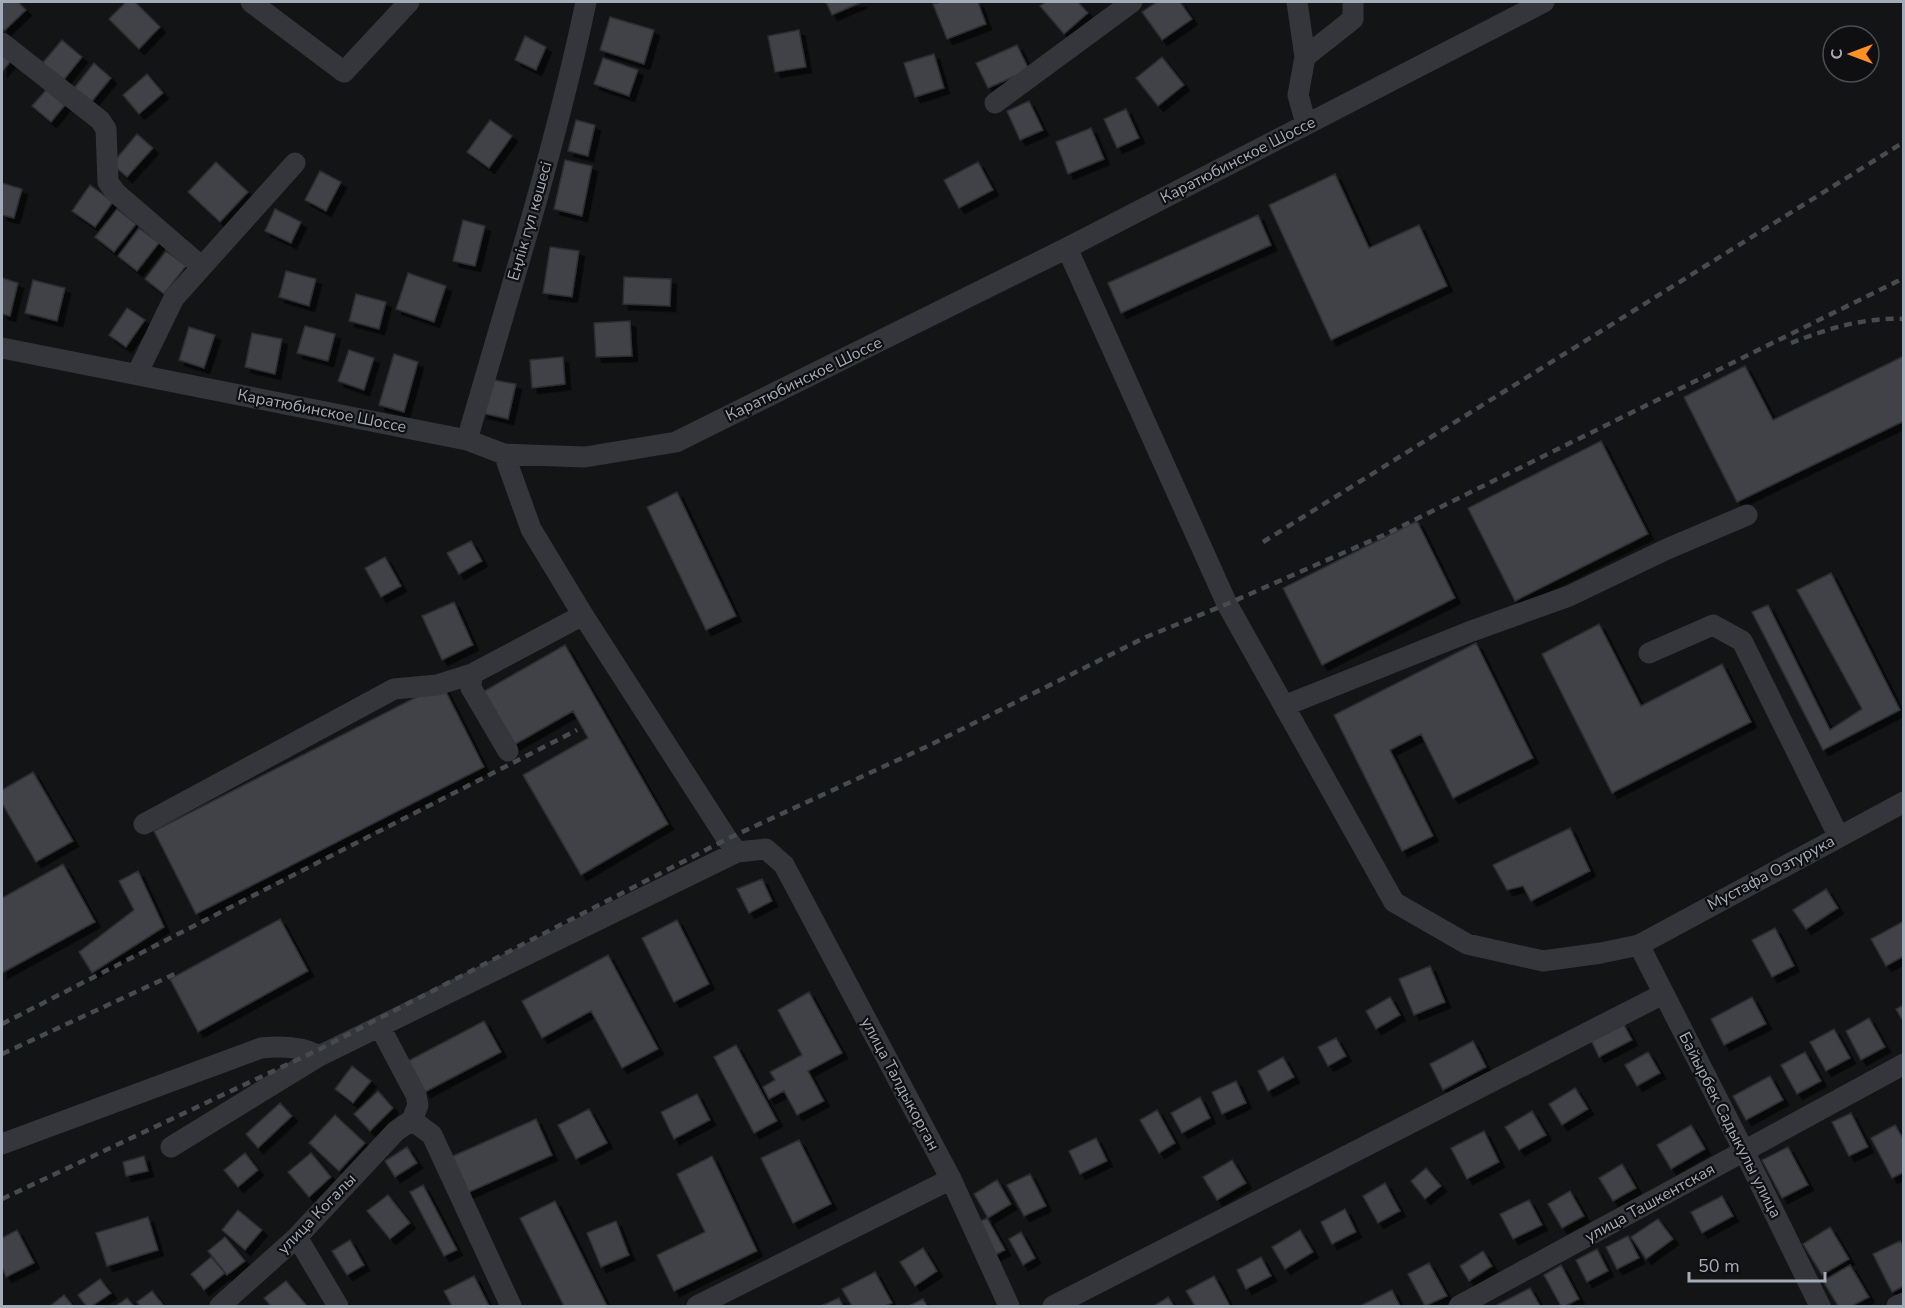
<svg xmlns="http://www.w3.org/2000/svg" width="1905" height="1308" font-family="'Nunito Sans',sans-serif">
<defs>
<filter id="shadow"><feDropShadow dx="5.5" dy="5.5" stdDeviation="0" flood-color="#0009"/></filter>
</defs>
<rect width="100%" height="100%" fill="#131416"/>
<path fill="#3f4246" stroke="#2d2e32" stroke-width="1.5" filter="url(#shadow)" d="M2 2H18L26 10 4 31 2 28Z
M126 2H135L160 27 139 49 109 19Z
M826 2H862L832 15Z
M941 2H978L986 24 947 39 933 4Z
M1046 2H1078L1088 13 1064 34 1040 6Z
M1157 2H1180L1192 19 1162 40 1142 12Z
M610 17 654 30 644 64 600 50Z
M799 30 806 67 775 72 768 36Z
M525 36 546 47 536 70 515 60Z
M62 40 82 57 62 82 41 65Z
M1017 45 1029 70 988 88 976 63Z
M2 53 11 61 2 72Z
M934 54 944 88 915 97 904 63Z
M1162 57 1184 85 1158 106 1136 78Z
M603 58 638 70 629 96 594 84Z
M94 63 111 78 89 105 72 91Z
M147 74 163 93 139 114 123 95Z
M46 90 65 105 51 122 32 106Z
M1029 101 1043 130 1020 140 1007 111Z
M1126 109 1139 138 1117 148 1104 119Z
M490 120 512 136 489 168 467 152Z
M576 120 595 125 588 156 568 151Z
M1091 128 1104 159 1068 174 1056 142Z
M137 134 153 148 127 177 112 164Z
M565 160 592 166 582 216 554 209Z
M216 162 248 192 220 222 188 192Z
M978 162 993 190 959 208 944 180Z
M320 171 341 182 326 211 305 200Z
M1335 174 1369 248 1419 225 1447 286 1331 340 1269 205Z
M2 183 22 189 14 218 2 215Z
M90 185 113 202 95 227 72 211Z
M117 209 136 224 114 252 95 237Z
M275 209 301 222 291 243 265 231Z
M1258 215 1271 245 1121 313 1108 283Z
M463 220 485 226 475 266 453 261Z
M139 228 159 243 137 271 118 256Z
M550 247 579 251 572 297 543 293Z
M166 251 186 266 164 294 145 279Z
M286 271 316 279 309 306 279 297Z
M408 273 446 286 434 322 396 309Z
M624 277 671 279 670 306 623 304Z
M2 278 18 283 10 316 2 314Z
M33 280 65 288 57 321 25 313Z
M356 294 386 302 379 329 349 321Z
M127 308 145 320 126 347 109 335Z
M630 321 632 356 596 357 594 323Z
M305 326 335 334 328 361 297 353Z
M189 327 215 335 204 368 179 360Z
M252 333 282 339 275 374 245 367Z
M349 350 374 358 364 390 338 381Z
M394 354 418 362 404 412 379 405Z
M1904 356V421L1737 502 1684 397 1745 366 1773 420Z
M563 357 565 384 532 388 530 360Z
M489 379 516 384 508 419 482 413Z
M1601 441 1648 534 1515 601 1468 508Z
M677 492 736 616 706 630 647 507Z
M1417 521 1455 598 1322 665 1283 588Z
M471 541 482 561 459 574 447 553Z
M385 557 401 586 381 597 365 568Z
M1831 573 1900 710 1823 750 1752 612 1768 605 1830 730 1862 709 1797 590Z
M454 602 473 645 442 660 422 616Z
M1599 624 1641 706 1722 664 1751 722 1612 793 1542 654Z
M1476 643 1533 758 1453 798 1421 734 1390 750 1433 836 1402 851 1334 715Z
M565 645 668 824 581 875 523 775 588 738 573 711 512 746 481 693Z
M442 684 484 767 196 914 154 831Z
M33 772 73 841 36 862 2 803V790Z
M1570 828 1590 871 1531 901 1523 886 1507 890 1493 865Z
M63 864 95 922 2 973V898Z
M138 871 164 927 92 973 79 952 134 910 119 881Z
M762 879 772 901 749 913 737 889Z
M1826 889 1838 908 1806 929 1793 910Z
M280 919 308 971 198 1032 170 979Z
M677 920 709 984 674 1002 642 938Z
M1904 921V956L1886 966 1871 939Z
M1775 928 1794 966 1772 977 1752 940Z
M608 955 658 1049 622 1068 591 1011 542 1038 522 1001Z
M1430 966 1445 1002 1414 1015 1399 979Z
M809 992 842 1053 808 1071 824 1101 797 1115 784 1091 769 1099 763 1087 775 1080 770 1072 802 1055 778 1010Z
M1390 997 1400 1015 1376 1029 1366 1011Z
M1752 997 1766 1024 1724 1045 1711 1019Z
M1904 1005V1023L1896 1009Z
M1869 1018 1885 1047 1861 1060 1846 1031Z
M484 1021 501 1052 425 1092 408 1061Z
M1623 1023 1632 1040 1599 1057 1591 1040Z
M1834 1029 1850 1058 1826 1071 1810 1042Z
M1336 1038 1346 1056 1328 1066 1318 1047Z
M1473 1041 1486 1067 1443 1090 1430 1064Z
M736 1045 777 1121 754 1133 714 1057Z
M1648 1052 1660 1073 1637 1086 1625 1065Z
M1805 1052 1821 1081 1797 1094 1781 1065Z
M1283 1057 1294 1077 1268 1091 1258 1071Z
M352 1066 371 1081 353 1103 335 1089Z
M1770 1076 1783 1100 1746 1120 1733 1096Z
M1236 1081 1246 1103 1222 1114 1212 1092Z
M1575 1088 1588 1109 1562 1125 1549 1104Z
M378 1091 393 1108 370 1131 354 1114Z
M697 1094 710 1120 674 1139 661 1112Z
M1200 1097 1210 1118 1182 1133 1171 1113Z
M280 1103 292 1116 258 1148 246 1134Z
M589 1109 607 1143 576 1159 558 1125Z
M1157 1110 1175 1143 1159 1153 1140 1120Z
M1532 1111 1546 1135 1519 1150 1505 1127Z
M1851 1113 1868 1147 1849 1156 1832 1122Z
M335 1115 365 1143 339 1171 309 1143Z
M536 1119 552 1155 467 1193 451 1157Z
M1691 1125 1705 1149 1671 1169 1657 1145Z
M1895 1125 1904 1140V1172L1892 1178 1871 1138Z
M1484 1131 1499 1162 1467 1179 1451 1148Z
M1096 1138 1107 1161 1080 1174 1069 1151Z
M799 1140 831 1204 793 1223 761 1158Z
M407 1147 417 1163 395 1177 385 1161Z
M1788 1147 1808 1185 1782 1198 1762 1160Z
M245 1153 258 1170 238 1187 224 1170Z
M311 1153 331 1177 309 1197 288 1172Z
M144 1156 148 1171 126 1176 123 1162Z
M712 1156 757 1251 674 1291 657 1255 705 1232 677 1174Z
M1232 1160 1246 1183 1217 1200 1203 1177Z
M1622 1164 1636 1188 1613 1201 1599 1178Z
M1426 1168 1441 1186 1425 1199 1411 1181Z
M1030 1174 1046 1206 1024 1216 1007 1185Z
M997 1180 1011 1204 988 1218 974 1194Z
M1385 1183 1400 1211 1378 1223 1363 1196Z
M423 1185 457 1250 444 1256 410 1192Z
M1570 1191 1584 1216 1562 1228 1548 1204Z
M388 1195 410 1223 390 1239 367 1211Z
M1722 1196 1733 1216 1702 1233 1691 1212Z
M1529 1200 1542 1225 1513 1239 1500 1214Z
M555 1201 607 1306H564L520 1218Z
M1345 1209 1356 1232 1332 1244 1321 1222Z
M238 1210 262 1230 245 1250 222 1230Z
M148 1217 158 1250 107 1266 96 1233Z
M987 1218 1005 1250 993 1256 975 1224Z
M1658 1219 1673 1239 1646 1259 1631 1237Z
M616 1221 629 1255 601 1267 587 1233Z
M1830 1227 1849 1259 1822 1275 1803 1244Z
M17 1230 34 1263 6 1277 2 1267V1238Z
M1300 1230 1313 1252 1285 1269 1272 1247Z
M1021 1232 1035 1258 1023 1265 1009 1239Z
M1628 1236 1639 1258 1617 1269 1606 1247Z
M225 1237 245 1261 227 1275 208 1251Z
M350 1240 364 1265 347 1275 332 1251Z
M1900 1241 1904 1247V1286L1892 1292 1873 1254Z
M923 1248 937 1271 915 1286 900 1262Z
M1597 1249 1608 1271 1587 1282 1576 1260Z
M1483 1251 1492 1266 1469 1281 1460 1266Z
M211 1257 225 1273 204 1290 191 1274Z
M1261 1257 1271 1276 1246 1289 1237 1270Z
M1429 1263 1447 1296 1425 1306 1408 1274Z
M1561 1265 1579 1299 1565 1306H1561L1544 1275Z
M1850 1265 1869 1297 1852 1306H1838L1823 1281Z
M875 1272 892 1303 885 1306H852L842 1289Z
M474 1276 489 1306H452L444 1291Z
M1214 1276 1230 1306H1195L1186 1291Z
M100 1279 111 1293 92 1306H86L78 1295Z
M286 1281 307 1306H271L264 1298Z
M1530 1288 1540 1306H1497V1305Z
M1392 1290 1400 1306H1363L1362 1305Z
M152 1291 164 1306H140L137 1302Z
M64 1295 73 1306H50Z
M1168 1297 1174 1306H1154Z
M127 1298 134 1306H116Z
M839 1298 843 1306H821Z
M923 1299 927 1306H909Z"/>
<g fill="none" stroke-linecap="round" stroke-linejoin="round">
<path stroke="#34363b" stroke-width="21" d="M251 2 344 72 409 2
M1297 2 1305 57 1298 95 1306 124
M2 43 100 120 106 129 108 182 116 193 202 267
M1305 57 1353 19V2
M995 103 1132 2
M1067 248 1227 604 1394 902 1467 944 1543 961 1601 953 1639 945 1904 802
M2 348 467 440 504 454 585 457 676 442 1067 248 1544 2
M137 374 174 298 295 163
M467 440C509 294 555 149 586 2
M504 454 531 529 583 615 727 839 737 852
M1649 653 1713 625 1742 641 1839 837
M1284 706 1469 632 1569 596 1667 549 1747 515
M508 751 471 688 472 674 583 615
M144 824 394 689 437 685 472 674
M1639 945 1744 1151 1820 1306
M380 1027 416 1095 418 1105 412 1120
M412 1120 432 1135 511 1306
M2 1144 261 1048C280 1046 302 1046 319 1056
M171 1147 319 1056 737 852 766 849 784 865 951 1179 1009 1306
M297 1237 338 1306
M220 1306 297 1237 396 1131 412 1120
M697 1306 951 1179
M1053 1306 1663 994
M1459 1306 1904 1064
M1897 1306 1904 1303"/>
<path stroke="#474b50" stroke-width="4.5" stroke-dasharray="8 6" stroke-linecap="butt" d="M1791 343C1826 329 1865 317 1904 319
M1263 542 1904 142
M2 1024 577 730
M2 1054 179 972
M2 1199 318 1050 727 839 928 746 1146 637 1227 604 1384 535 1904 278"/>
</g>
<g text-anchor="middle" dominant-baseline="central" stroke-width="4.5" stroke-linejoin="round" paint-order="stroke">
<g font-size="16" fill="#a4adb7" stroke="#0f0f11">
<text transform="translate(1238 160) rotate(-27)">Каратюбинское Шоссе</text>
<text transform="translate(530 221) rotate(-74)">Еңлік гүл көшесі</text>
<text transform="translate(804 379) rotate(-26)">Каратюбинское Шоссе</text>
<text transform="translate(322 411) rotate(11)">Каратюбинское Шоссе</text>
<text transform="translate(1771 873) rotate(-28)">Мустафа Озтурука</text>
<text transform="translate(900 1084) rotate(62)">улица Талдыкорган</text>
<text transform="translate(1730 1125) rotate(63)">Байырбек Садыкулы улица</text>
<text transform="translate(1650 1203) rotate(-29)">улица Ташкентская</text>
<text transform="translate(317 1214) rotate(-46)">улица Когалы</text>
</g>
</g>
<rect width="1905" height="1308" fill="none" stroke="#a4adb7" stroke-width="6"/>
<g transform="translate(1851 54) rotate(270)"><circle r="28" fill="#0f0f11" stroke="#4b4e53" stroke-width="1.5"/>
<path d="M0-4.5L10 22L0 15L-10 22Z" fill="#ff9022"/>
<text y="-9" font-size="16" font-weight="bold" text-anchor="middle" fill="#a4adb7">С</text>
</g>
<path d="M1689 1272v9h136v-9" fill="none" stroke="#a4adb7" stroke-width="3"/>
<text x="1698" y="1272" font-size="18" fill="#a4adb7" stroke="#0f0f11" stroke-width="4.5" paint-order="stroke">50 m</text>
</svg>
